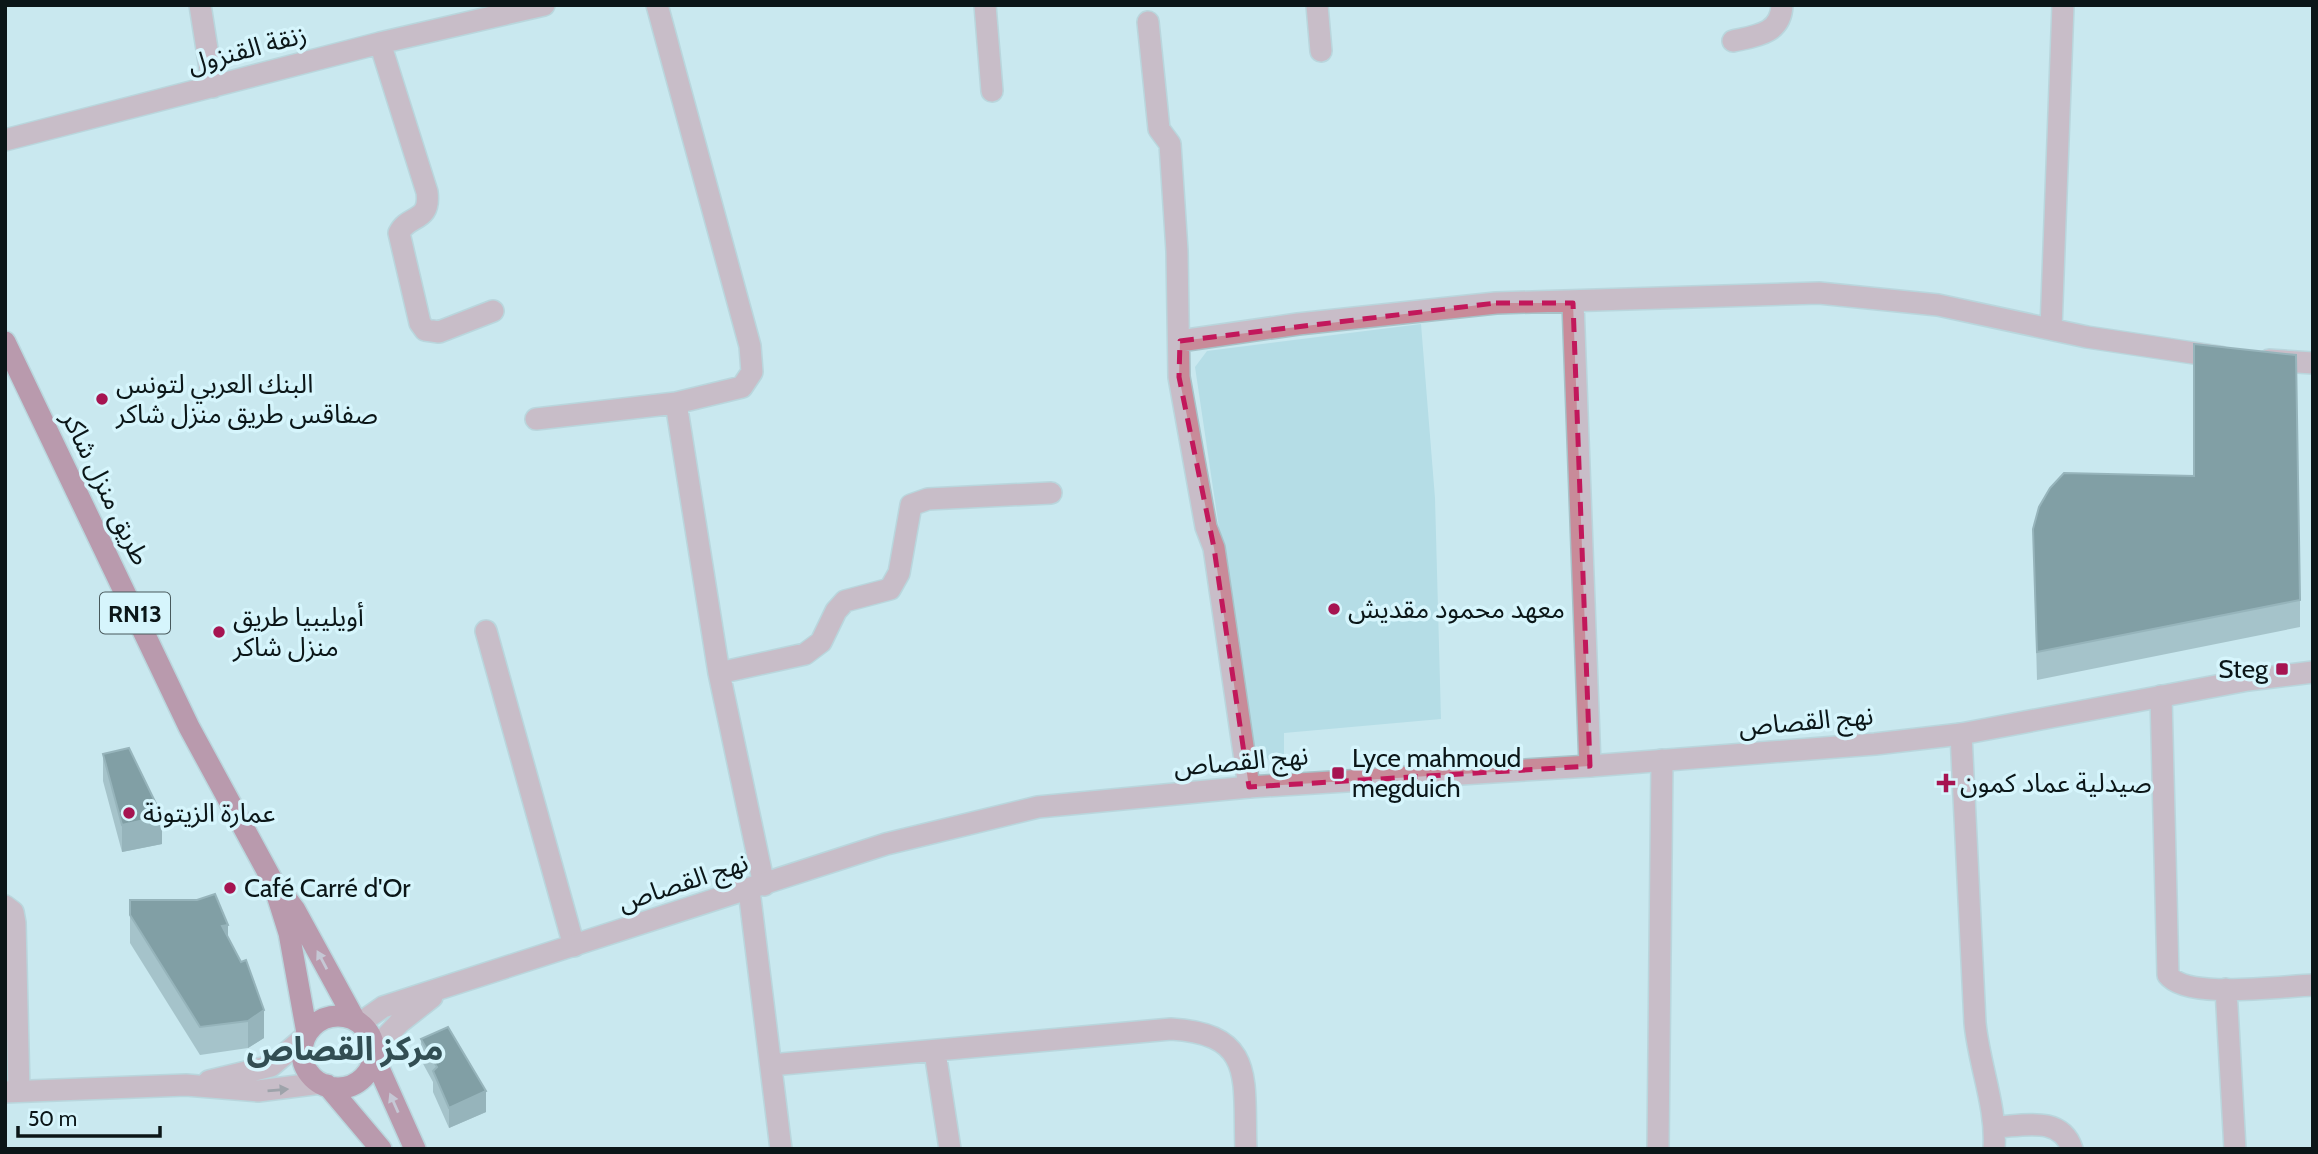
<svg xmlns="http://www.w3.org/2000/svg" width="2318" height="1154" font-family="Cabin,'Noto Sans Arabic',sans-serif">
<rect width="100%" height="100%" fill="#c9e8ef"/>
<path fill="#b5dde6" d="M1421 324 1435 498 1441 719 1284 733V760L1270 761 1251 743 1195 367 1207 351Z"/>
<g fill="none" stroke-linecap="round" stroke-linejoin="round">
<g stroke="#a7c2c8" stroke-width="24">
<path id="minor" d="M200 5 213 87
M985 5 992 91
M1317 5 1321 51
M1148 22 1159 129 1170 144 1177 251 1179 377 1206 527 1214 548 1249 787
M1733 41C1756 36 1781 34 1782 5
M380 43 427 192C431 223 408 214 399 233L420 323 425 330 439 332 493 311
M5 140 380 43 544 5
M1573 303 1590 766
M2051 329 2063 5
M1180 341 1298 324 1496 303 1819 293 1938 305 2087 337 2220 357
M2269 360 2313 363
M676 403 719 673 764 885
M536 419 676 403 742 387 752 372 750 346 657 5
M486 631 574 946
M719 673 805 654 821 642 836 611 845 601 890 589 899 573 911 505 928 499 1051 493
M2161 696 2168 975C2187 1000 2281 986 2313 985
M1961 734 1975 1023C1979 1065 1997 1107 1994 1149
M749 890 781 1149
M5 906 13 912 15 923 19 1091
M2226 989 2235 1149
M935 1052 950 1149
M771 1065 1171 1029C1257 1034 1243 1081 1246 1149
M1995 1127C2023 1126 2061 1115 2072 1149
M1658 1149 1662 760"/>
</g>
<g stroke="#a7c2c8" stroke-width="24">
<path id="tertiary" d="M360 1023 383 1007 886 844 1038 807 1249 787 1590 766 1875 744 1961 734 2248 680 2313 672
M374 1050 399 1023 432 997
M209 1081 271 1066 304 1038
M5 1092 186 1085 258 1091 321 1083"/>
</g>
<g stroke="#a7c2c8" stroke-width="24">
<path id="primary" d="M5 342 189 727 272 880 295 910 355 1020
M277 895 289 933 307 1033
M302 1052a36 36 0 1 1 72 0a36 36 0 1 1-72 0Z
M374 1057 415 1149
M327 1085 381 1149"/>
</g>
<use href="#minor" stroke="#c88b99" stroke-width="21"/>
<use href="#tertiary" stroke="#c88b99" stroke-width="21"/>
<use href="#primary" stroke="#a73c5e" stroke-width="21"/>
</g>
<path fill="#7a989e" d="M2033 529 2300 600V627L2037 680Z
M103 754 162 844 122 852 103 781Z
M130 900 228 937 264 1038 248 1048 200 1055 130 943Z
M421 1039 486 1112 449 1128 433 1092V1082L421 1060Z"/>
<path fill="#5a777d" d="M162 816V844L122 852V825Z
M228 925V952L222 926Z
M264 1010V1038L248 1048V1021Z
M486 1091V1112L449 1128V1108Z"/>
<path fill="#2b474c" stroke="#5a777d" stroke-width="2" d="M2194 344 2296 355 2300 600 2037 652 2033 529 2039 507 2050 488 2064 473 2194 476Z
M129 748 162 816 122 825 103 754Z
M215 894 228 925 222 926 241 962 246 960 264 1010 248 1021 200 1027 130 915V900H197Z
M448 1027 486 1091 449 1108 433 1071 437 1067 421 1039Z"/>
<defs><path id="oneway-solid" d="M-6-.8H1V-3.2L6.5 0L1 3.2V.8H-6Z" transform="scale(1.75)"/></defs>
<g fill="#c1a2b5">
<use href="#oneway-solid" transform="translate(322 960) rotate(-118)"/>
<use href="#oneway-solid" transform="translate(394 1103) rotate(-114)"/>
</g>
<use fill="#6a5058" href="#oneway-solid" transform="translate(278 1090) rotate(-5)"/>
<path d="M0 0H2318V1154H0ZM1496 303H1573L1590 766 1249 787 1214 548 1179 377 1180 341Z" fill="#c9e8ef" fill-opacity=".55" fill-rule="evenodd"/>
<path fill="none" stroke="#c2185b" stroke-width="5" stroke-dasharray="14 9" stroke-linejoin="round" d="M1496 303H1573L1590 766 1249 787 1214 548 1179 377 1180 341Z"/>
<g fill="#a61451" stroke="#d6f5fc" stroke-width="2.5">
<circle cx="102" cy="399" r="7"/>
<circle cx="1334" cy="609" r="7"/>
<circle cx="219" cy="632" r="7"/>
<rect x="2275" y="662" width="14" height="14" rx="3.5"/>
<rect x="1331" y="766" width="14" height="14" rx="3.5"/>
<path d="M1942.5 772.5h7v7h7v7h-7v7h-7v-7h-7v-7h7z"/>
<circle cx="129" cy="813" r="7"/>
<circle cx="230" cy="888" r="7"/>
</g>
<g text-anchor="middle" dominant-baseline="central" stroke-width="7" stroke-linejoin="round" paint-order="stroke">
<rect fill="#d6f5fc" stroke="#48595c" stroke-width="2" x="100" y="592.5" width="70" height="41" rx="5"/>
<g font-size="24" font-weight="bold" fill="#0b1618">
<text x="135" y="613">RN13</text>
</g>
<g font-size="26" fill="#0b1618" stroke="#d6f5fc">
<text transform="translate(247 49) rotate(-15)">زنقة القنزول</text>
<text transform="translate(106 488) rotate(64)">طريق منزل شاكر</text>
<text transform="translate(1806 721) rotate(-5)">نهج القصاص</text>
<text transform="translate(1241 761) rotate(-5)">نهج القصاص</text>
<text transform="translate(683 882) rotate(-18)">نهج القصاص</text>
</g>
<g font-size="26" fill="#0b1618" stroke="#d6f5fc" text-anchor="start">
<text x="116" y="384">البنك العربي لتونس<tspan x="116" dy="30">صفاقس طريق منزل شاكر</tspan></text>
<text x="1348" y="609">معهد محمود مقديش</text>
<text x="233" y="617">أويليبيا طريق<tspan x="233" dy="30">منزل شاكر</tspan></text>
<text x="2268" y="669" text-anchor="end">Steg</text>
<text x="1352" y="758">Lyce mahmoud<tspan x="1352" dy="30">megduich</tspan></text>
<text x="1960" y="783">صيدلية عماد كمون</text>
<text x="143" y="813">عمارة الزيتونة</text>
<text x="244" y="888">Café Carré d'Or</text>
</g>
<g font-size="33" font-weight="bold" fill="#324e53" stroke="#d6f5fc">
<text x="345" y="1048">مركز القصاص</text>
</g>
</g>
<rect width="2318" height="1154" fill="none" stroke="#0b1618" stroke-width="14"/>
<path d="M18 1126v10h142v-10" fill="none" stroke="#0b1618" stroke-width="3.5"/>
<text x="28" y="1126" font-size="21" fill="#0b1618" stroke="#d6f5fc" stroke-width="5" paint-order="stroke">50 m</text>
</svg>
